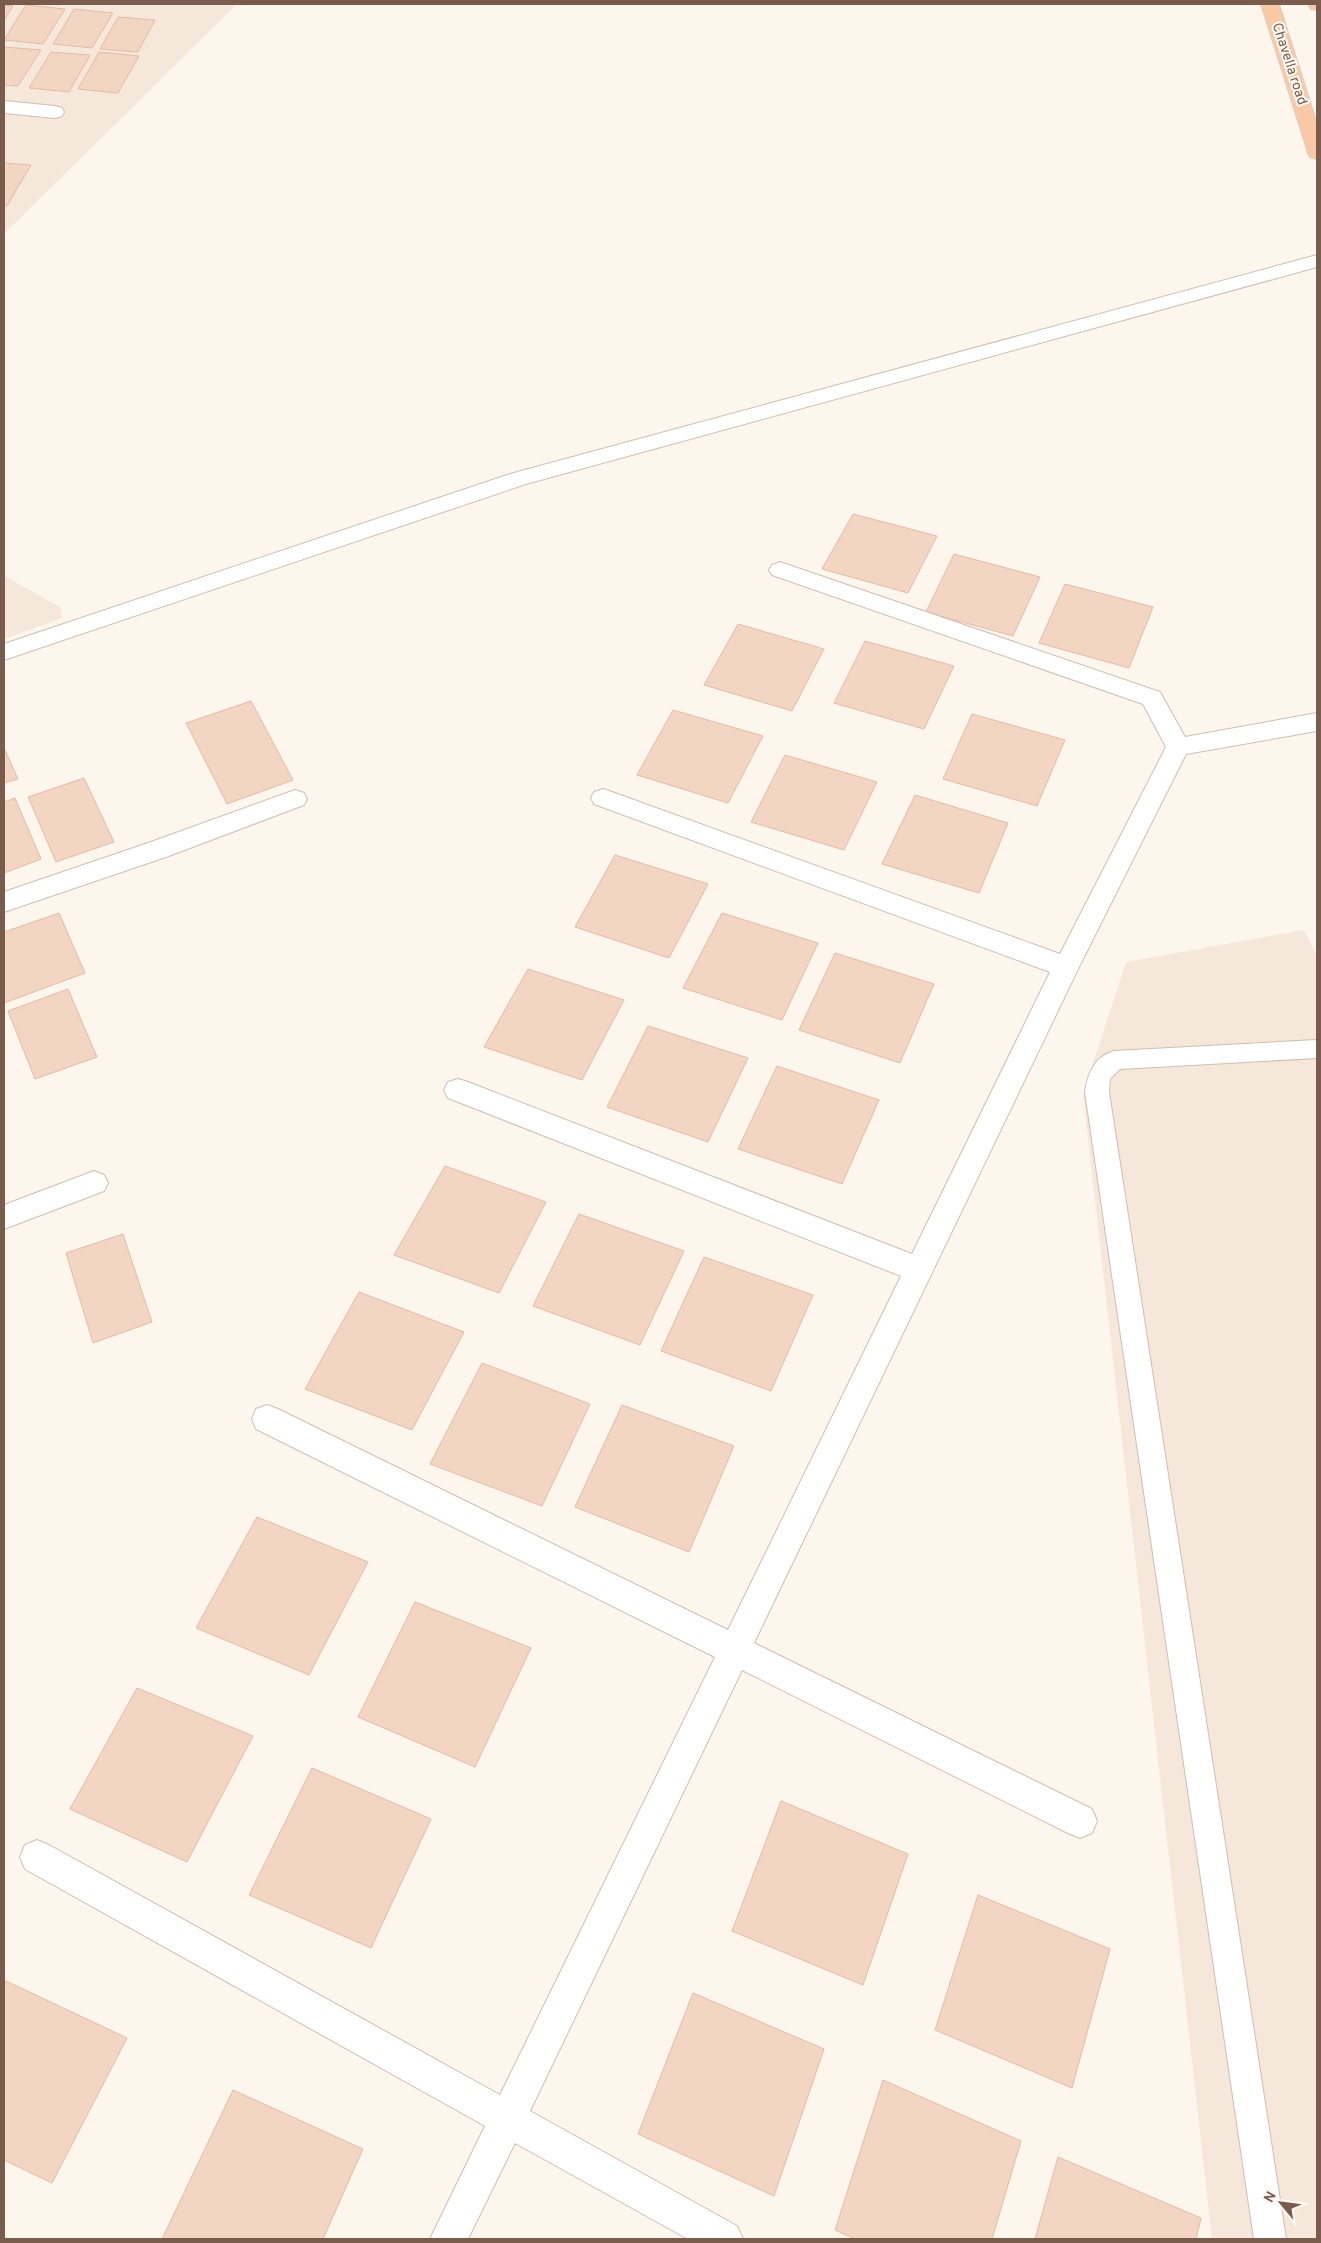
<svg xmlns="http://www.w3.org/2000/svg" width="1321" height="2243" font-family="Overpass,sans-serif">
<rect width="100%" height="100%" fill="#fdf6ec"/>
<path fill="#f5e8da" d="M4 4H237L4 234Z
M4 576 60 607 62 618 4 639Z
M1304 930 1317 956V2239H1212L1083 1094 1126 962Z"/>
<path fill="#f3d5c3" stroke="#e6bba3" d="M4 5 13 6 4 21Z
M26 5 65 9 43 44 4 40Z
M74 9 113 13 92 48 53 44Z
M118 17 155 20 138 52 100 49Z
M4 47 41 50 18 86 4 85Z
M51 52 90 55 69 92 29 88Z
M99 52 139 56 118 93 78 89Z
M4 163 31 165 7 206H4Z
M853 514 937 536 908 593 822 569Z
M954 554 1040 577 1013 636 926 612Z
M1065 584 1153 607 1129 668 1039 643Z
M738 624 824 649 792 711 704 685Z
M865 641 954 666 924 729 834 703Z
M251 701 293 780 227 804 186 723Z
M673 710 763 736 728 803 637 775Z
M972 714 1065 740 1037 806 943 779Z
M4 748 18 779 4 783Z
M785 755 877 782 844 850 751 822Z
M84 778 114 842 56 862 28 797Z
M915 795 1008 823 979 893 882 864Z
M15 798 41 859 4 873V802Z
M615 855 708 884 669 958 575 927Z
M59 913 85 973 4 1003V932Z
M722 913 818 943 782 1020 683 988Z
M835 953 934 984 900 1063 799 1030Z
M528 969 624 1000 582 1080 484 1047Z
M68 989 97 1057 35 1079 8 1011Z
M648 1026 748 1058 708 1142 607 1107Z
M777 1066 879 1100 842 1184 738 1149Z
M445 1166 546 1202 499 1293 394 1255Z
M579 1214 684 1251 640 1345 533 1306Z
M123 1234 152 1322 93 1343 66 1253Z
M704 1257 813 1295 771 1391 661 1351Z
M359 1292 464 1332 412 1430 305 1389Z
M482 1363 590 1404 542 1506 430 1464Z
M622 1405 734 1446 689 1552 575 1507Z
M257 1517 368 1562 309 1675 196 1628Z
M415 1602 531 1648 475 1767 358 1717Z
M137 1688 253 1736 187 1862 70 1809Z
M312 1768 431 1819 371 1948 249 1895Z
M781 1801 908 1854 863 1985 732 1931Z
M978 1895 1110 1949 1072 2088 935 2030Z
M6 1981 127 2038 52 2183 4 2160V1984Z
M693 1993 824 2049 774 2196 638 2134Z
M883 2080 1021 2141 992 2239H855L835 2230Z
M233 2090 363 2149 323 2239H162Z
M1058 2157 1201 2218 1196 2239H1035Z"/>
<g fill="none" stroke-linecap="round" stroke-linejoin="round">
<g stroke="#d1beb0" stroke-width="2">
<path id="service" d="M1317 1040V1058L1120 1069 1110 1079 1109 1092 1286 2239H1254L1085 1092C1088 1073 1094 1057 1114 1051Z"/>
</g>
<g stroke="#d1beb0" stroke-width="2">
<path id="minor" d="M4 101 55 106 62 108 64 112 62 116 55 118 4 113Z
M1317 255V267L526 484 4 660V644L510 474Z
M780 562 1160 692 1185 737 1317 713V731L1186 754 1079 967 754 1643 1092 1809 1097 1821 1092 1833 1080 1838 1068 1833 742 1670 530 2111 737 2226 743 2239H688L515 2143 468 2239H430L485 2126 25 1869 20 1857 25 1845 37 1840 49 1845 500 2095 715 1657 256 1429 252 1419 256 1409 267 1405 278 1409 728 1630 901 1276 448 1098 444 1090 448 1082 458 1079 468 1082 912 1254 1050 972 594 804 591 798 594 792 603 789 612 792 1060 954 1166 747 1143 704 772 575 769 570 772 565Z
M295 790 304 793 307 799 304 805 166 857 4 912V892L148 843Z
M94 1171 104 1175 108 1183 104 1191 4 1229V1205Z"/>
</g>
<g stroke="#dad1cd" stroke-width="2">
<path id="trunk" d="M1261 4H1279L1317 124V159L1310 157 1308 153Z
M1308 4H1317V10L1311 9Z"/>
</g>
<use href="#service" fill="#fff" fill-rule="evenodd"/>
<use href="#minor" fill="#fff" fill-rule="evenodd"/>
<use href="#trunk" fill="#f9c8a4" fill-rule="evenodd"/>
</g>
<g text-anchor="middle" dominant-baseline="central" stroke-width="4" stroke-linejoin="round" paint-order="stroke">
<g font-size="14" fill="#7a5c4d" stroke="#fffaf3">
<text transform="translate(1289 64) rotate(72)">Chavella road</text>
</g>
</g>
<rect width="1321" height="2243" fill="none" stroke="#7a5c4d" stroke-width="10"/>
<g transform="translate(1281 2203) rotate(299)" stroke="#fffaf3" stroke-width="4" paint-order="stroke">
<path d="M0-4L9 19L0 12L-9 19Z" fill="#7a5c4d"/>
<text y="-8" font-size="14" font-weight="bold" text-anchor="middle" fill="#7a5c4d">N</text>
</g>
</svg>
